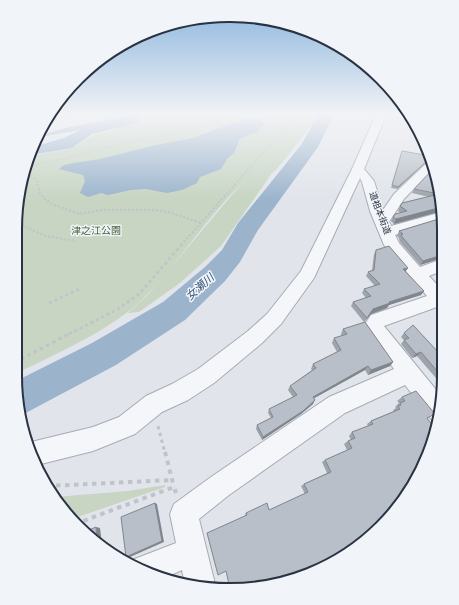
<svg xmlns="http://www.w3.org/2000/svg" width="459" height="605" font-family="'Nunito Sans','Noto Sans JP',sans-serif">
<rect width="100%" height="100%" fill="#e1e5eb"/>
<path fill="#c7d5c2" d="M167 115 215 116 320 115 277 169 272 173 221 246 180 283 139 312 128 313 146 297 242 183C207 218 179 261 145 297 113 329 56 354 15 374V216L22 174 31 156 73 148 93 135 139 123 144 119Z
M165 485V487L72 519 55 497 128 491Z"/>
<path fill="#9bb4cc" d="M131 115H164L142 118 138 123 92 134 72 148 31 155 36 146 64 138 80 130 40 137 42 135 65 128Z
M253 118 261 119 265 124 257 132 240 139 234 153 227 159 221 169 200 177 197 183 182 190 167 193 146 189 131 190 108 195 101 193 88 197 80 193 85 181 83 175 59 169 64 165 74 163 100 159 152 146 193 138 244 119Z"/>
<g fill="none" stroke-linecap="round" stroke-linejoin="round">
<path fill="#9bb4cc" fill-rule="evenodd" d="M318 115H334L318 147 258 230 240 262 225 281 185 320 116 365 20 416 16 381 92 343 163 302 205 267 222 250 238 223 301 145Z"/>
<g stroke="#a6acb5" stroke-width="2">
<path id="minor" d="M376 115H386L364 169 374 181 383 210 394 194 429 161 432 160 434 168 404 199 389 222 391 226 442 212V220L395 235 399 243 420 267 442 259V271L429 276 442 290V309L437 307 384 326 442 397 438 423 432 420 405 385 345 413 229 495 199 519 216 588 185 585 182 570 164 578 134 568 130 565 132 560 176 543 170 514 174 504 211 477 329 397 394 369 363 327 371 315 427 296 384 245 370 211 362 182 360 178 314 278 281 324 262 343 214 383 188 400 162 412 135 434 93 451 37 465 27 443 93 427 119 417 146 396 172 384 198 369 248 331 267 314 301 271 352 169Z"/>
</g>
<path stroke="#bfc3ca" stroke-width="1.5" stroke-dasharray="1.5 1.5" stroke-linecap="butt" d="M50 119 72 115
M26 166 64 159 100 149 196 128 230 115
M247 171 296 115"/>
<path stroke="#bfc3ca" stroke-width="2" stroke-dasharray="2 2" stroke-linecap="butt" d="M23 172 36 179 40 193 45 199 52 204 79 214 102 210H155L168 212 201 223
M15 222 45 236 76 241
M184 242 248 170"/>
<path stroke="#bfc3ca" stroke-width="2.5" stroke-dasharray="3 3" stroke-linecap="butt" d="M49 303 82 288
M69 334 118 309 139 294 185 241"/>
<path stroke="#bfc3ca" stroke-width="3" stroke-dasharray="3.5 3.5" stroke-linecap="butt" d="M15 362 71 333
M158 426 165 453"/>
<path stroke="#bfc3ca" stroke-width="4" stroke-dasharray="4.5 4.5" stroke-linecap="butt" d="M165 452 174 487
M47 486 172 480
M75 524 174 487 176 493"/>
<use href="#minor" fill="#f4f6f9" fill-rule="evenodd"/>
</g>
<path fill="#9ea4ac" d="M402 151 430 156 431 157 430 159 397 189 391 188Z
M434 168 442 202V211L394 224 391 221 393 217 401 213 398 211 400 206 429 197 412 193 414 189Z
M442 218V258L420 265 400 242 399 239V238L397 236 399 231Z
M376 250 408 268 405 272 424 291 421 295 389 305 387 308 371 314 364 322 351 306 353 302 366 298 362 293 364 289 375 286 366 276 368 272 372 270 374 254Z
M343 329 393 362 390 366 368 375 365 370 314 398 313 404 301 414 262 440 256 429 257 425 271 418 268 413 269 409 293 397 288 390 290 386 312 370 311 369 313 364 337 352 332 343 334 338 342 336 341 334Z
M404 333 438 352 442 351V394L437 387 441 384 417 356 412 358 401 344 404 340 401 337Z
M402 397 428 419 408 494 246 516 245 514 246 513 269 510 305 494 301 486 304 484 327 473 322 462 325 460 347 450 344 444 348 441 351 440 349 436 352 432 368 426 367 424 371 421 394 411 393 410 396 408 395 407 399 403 397 401Z"/>
<path fill="#81868c" d="M431 157 430 159 397 189 398 187Z
M442 207V211L394 224 396 219Z
M442 255V258L420 265 423 261Z
M408 268 405 272 403 269Z
M424 291 421 295 389 305 387 308 371 314 364 322 373 309 389 302Z
M421 352 417 356 412 358 416 354Z
M393 362 390 366 368 375 371 370Z
M368 366 365 370 311 400 313 397Z
M315 400 313 404 301 414 262 440 263 437Z
M155 503 157 504 164 542 130 557H126Z
M96 527 100 528 102 544 97 541Z"/>
<path fill="#b8bfc8" stroke="#81868c" d="M402 151 430 156 431 157 398 187 392 185Z
M434 168 442 202V207L396 219 393 217 395 214 407 211 400 206 402 203 439 194 414 189Z
M442 218V255L423 261 403 238 401 235 403 234 399 231Z
M389 246 408 268 403 269 424 291 389 302 390 303 373 309 367 318 353 302 371 296 364 289 380 284 368 272 374 270 376 250Z
M365 322 393 362 371 370 368 366 313 397 315 400 303 411 263 437 257 425 273 417 269 409 297 395 290 386 316 368 313 364 341 350 334 338 347 334 343 329Z
M413 325 438 352 442 351V377L421 352 416 354 404 340 409 338 404 333Z
M416 391 435 414 427 418 436 430 433 445 408 494 349 554 299 579 243 590 230 589 226 571 218 575 207 533 247 515 246 513 267 503 269 510 308 492 304 484 331 472 325 460 352 448 348 441 355 438 352 432 373 424 371 421 400 409 398 406 401 405 400 403 405 401 402 397Z
M155 503 162 541 126 557 121 517Z
M96 527 97 541 84 532Z"/>
<linearGradient id="sky" x2="0" y2="1"><stop stop-color="#89b4dd"/><stop offset="0.57" stop-color="#f2f3f6"/><stop offset="1" stop-color="#f2f3f6" stop-opacity="0"/></linearGradient>
<rect width="459" height="200" fill="url(#sky)"/>
<g text-anchor="middle" dominant-baseline="central" stroke-width="3" stroke-linejoin="round" paint-order="stroke">
<g font-size="9" fill="#293343" stroke="#f1f4f8">
<text transform="translate(380 213) rotate(69)">道祖本街道</text>
</g>
<g font-size="10" fill="#3f6035" stroke="#f1f4f8">
<text x="96" y="231">津之江公園</text>
</g>
<g font-size="11" font-style="italic" fill="#315479" stroke="#f1f4f8">
<text transform="translate(200 287) rotate(-42)">女瀬川</text>
</g>
</g>
<path d="M0 0H459V605H0ZM229 22H230A207 207 0 0 1 437 229V376A207 207 0 0 1 230 583H229A207 207 0 0 1 22 376V229A207 207 0 0 1 229 22Z" fill="#f1f4f8" fill-rule="evenodd"/>
<path fill="none" stroke="#293343" stroke-width="2" d="M229 22H230A207 207 0 0 1 437 229V376A207 207 0 0 1 230 583H229A207 207 0 0 1 22 376V229A207 207 0 0 1 229 22Z"/>
</svg>
